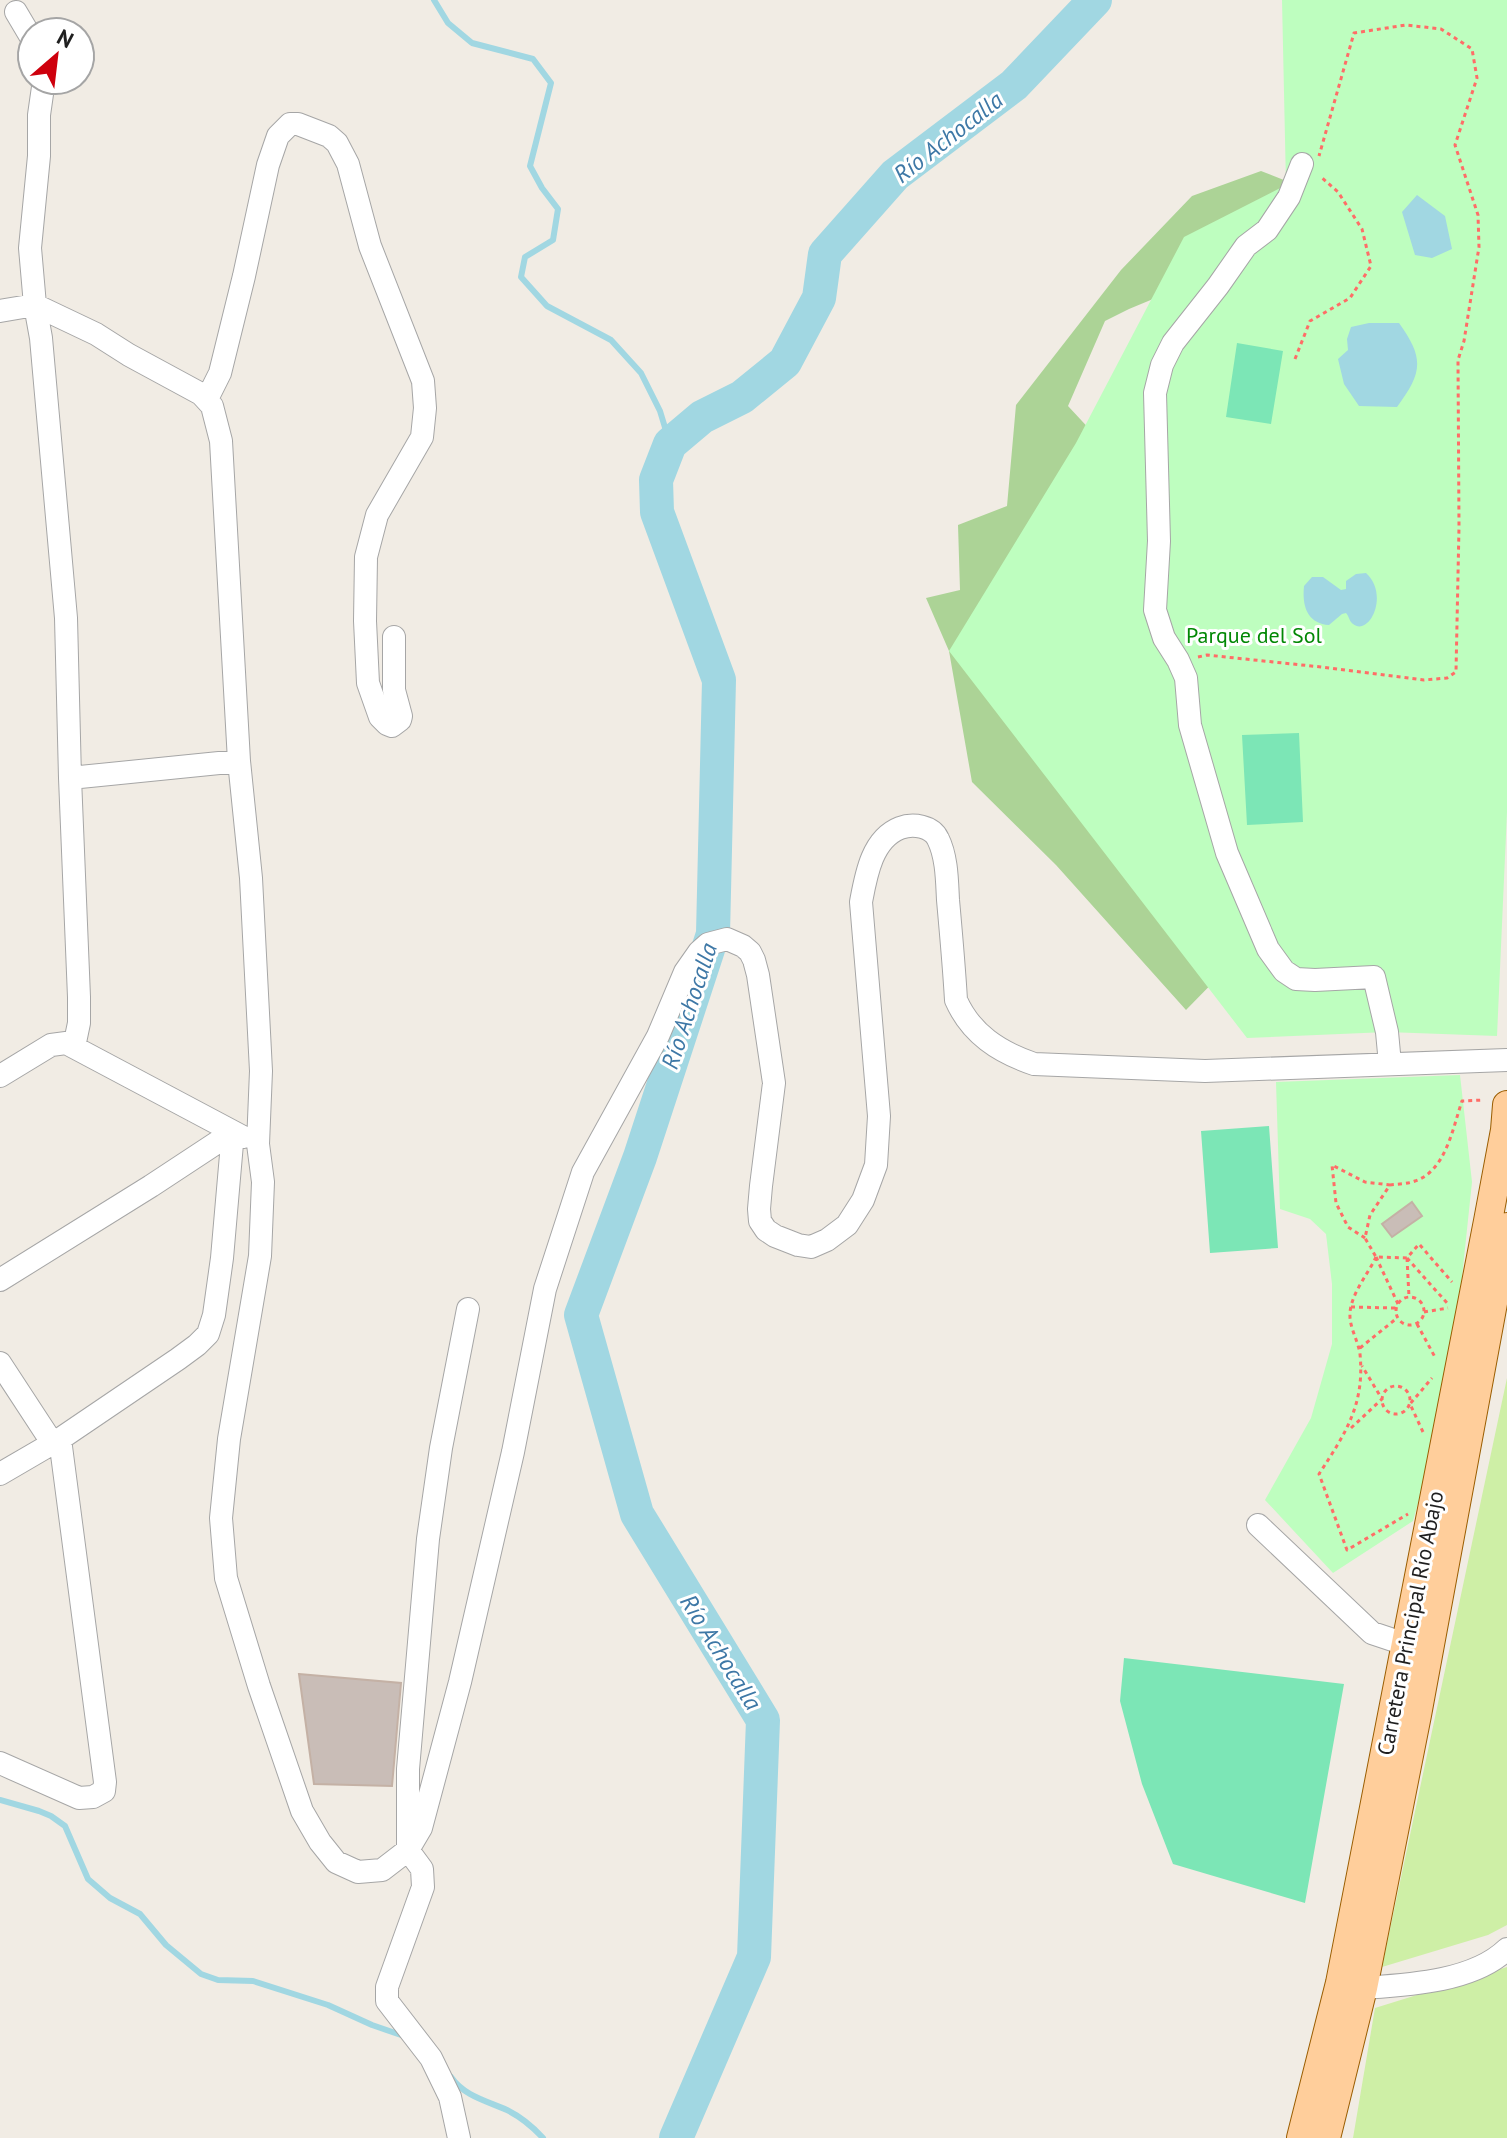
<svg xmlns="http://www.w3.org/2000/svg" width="1507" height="2138" font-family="'PT Sans',sans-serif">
<rect width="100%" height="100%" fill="#f1ece4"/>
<path fill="#ceefa6" d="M1507 1378V1925L1488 1935 1382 1967Z
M1507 1967V2138H1353L1375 2008Z"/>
<path fill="#acd396" d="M1261 171 1314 192 1194 282 1129 309 1105 321 1068 406 1122 464 1507 347V812L1231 964 1186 1010 1056 865 972 782 949 651 926 598 960 590 958 525 1007 506 1016 405 1121 270 1192 196Z"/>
<path fill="#befebf" d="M1282 0H1507V812L1497 1036 1387 1032 1247 1038 949 651 1076 443 1184 237 1286 185Z
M1460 1075 1472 1182 1460 1296 1435 1442 1413 1521 1333 1573 1265 1500 1311 1418 1332 1344V1284L1326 1234 1310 1219 1280 1209 1276 1082Z"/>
<path fill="#7ce6b6" d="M1237 343 1283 351 1271 424 1226 417Z
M1299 733 1303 822 1247 825 1242 735Z
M1269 1126 1278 1248 1210 1253 1201 1131Z
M1124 1658 1344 1684 1305 1903 1173 1864 1142 1784 1120 1701Z"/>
<path fill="#a1d7e2" d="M1417 195 1445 216 1452 249 1432 258 1415 255 1402 212Z
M1369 323H1399C1425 359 1422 373 1397 407L1359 406 1344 384 1338 359 1348 350 1347 339 1351 327Z
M1366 573C1390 595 1369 637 1353 624 1349 621 1349 616 1346 613L1342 614 1329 625C1307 623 1302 606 1304 586L1312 577H1323L1341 590 1346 589V581L1356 574Z"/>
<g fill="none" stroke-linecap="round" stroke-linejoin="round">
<path stroke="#a1d7e2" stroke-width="6" d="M434 0 448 23 472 43 533 59 551 83 530 166 542 188 558 209 553 240 525 257 521 277 547 306 611 340 641 373 660 411 670 444
M0 1800 39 1811 51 1816 65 1826 88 1879 110 1898 140 1914 166 1945 201 1974 218 1980 253 1981 328 2005 372 2025 404 2036
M451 2077C464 2096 487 2101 507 2110 521 2117 533 2127 543 2138"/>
<path stroke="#a1d7e2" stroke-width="34" d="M676 2138 754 1957 763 1720 637 1514 581 1315 640 1157 713 934 719 680 657 512 656 480 670 444 702 417 742 397 785 362 819 298 825 254 895 175 1014 85 1095 0"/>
</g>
<path fill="#c9bdb7" stroke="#c4b1a5" stroke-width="2" d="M1412 1202 1422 1216 1392 1237 1382 1224Z
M299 1674 401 1683 392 1786 314 1784Z"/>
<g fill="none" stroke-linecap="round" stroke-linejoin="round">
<g stroke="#a6a6a6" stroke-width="24">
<path id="minor" d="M16 12 32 39
M44 80 39 115V156L30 248 35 305 41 338 66 618 70 778 79 997V1023L74 1047
M1302 164 1289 197 1267 230 1246 246 1218 286 1173 343 1162 365 1155 393 1159 541 1155 610 1164 638 1178 660 1186 678 1190 725 1227 853 1268 949 1284 971 1296 979 1315 980 1374 977 1387 1032 1390 1064
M0 311 35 305 96 334 129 355 201 394 212 406 221 441 239 761 251 878 261 1071 258 1144 263 1182 260 1256 229 1439 221 1518 226 1578 259 1686 302 1811 320 1842 336 1862 358 1872 382 1870 408 1850 421 1828 460 1682 513 1452 545 1289 583 1172 658 1036 685 972 699 952 708 944 727 939 743 946 750 952 754 960 758 975 774 1083 761 1186 759 1209 760 1221 766 1230 775 1236 798 1245 811 1247 827 1240 847 1225 863 1200 876 1165 879 1116 861 902C866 875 872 839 900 828 913 823 932 826 938 839 947 857 947 881 948 900 951 933 954 966 956 1000 971 1034 999 1052 1034 1064L1205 1071 1507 1060
M207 399 220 373 244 276 268 165 278 136 290 124H298L329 136 337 143 348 164 370 246 423 381 425 408 422 437 377 515 366 557 365 621 368 683 380 717 387 724 392 726 400 720 401 716 394 690V637
M70 778 239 761
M0 1076 51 1045 66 1043 243 1137
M0 1280 151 1186 233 1132
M0 1363 53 1444
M0 1474 60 1439 178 1359 197 1345 208 1334 214 1315 222 1258 233 1132
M1258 1525 1372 1633 1405 1644
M0 1763 79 1798 93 1797 104 1791 105 1782 60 1439
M1363 1988C1407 1985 1473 1982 1507 1949
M459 2138 450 2097 431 2058 387 2001V1987L423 1887 422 1869 408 1850V1769L428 1539 441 1448 468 1309"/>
</g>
<g stroke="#9a5d00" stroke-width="30">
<path id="major" d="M1301 2138 1340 1983 1488 1221 1505 1130 1507 1105
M1326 2138 1363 1988 1417 1715 1507 1227"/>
</g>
<path stroke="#ff6d67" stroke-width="3" stroke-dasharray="4 4" stroke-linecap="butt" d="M1295 359 1310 321 1350 298 1371 266 1362 229 1338 192 1320 176
M1198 657 1207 655 1321 667 1424 680 1447 678 1456 672 1459 527 1458 360 1464 341 1479 247 1478 215 1455 145 1477 78 1472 49 1441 29 1406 25 1354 33 1319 156
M1390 1185C1398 1184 1408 1184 1415 1181 1446 1171 1453 1127 1462 1101L1484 1100
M1365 1238 1348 1227 1336 1203 1332 1165 1365 1182 1390 1185 1370 1215 1365 1238 1376 1257 1407 1258 1419 1244 1452 1282
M1376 1257C1368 1274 1351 1294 1350 1313 1349 1327 1358 1340 1360 1354 1365 1405 1345 1434 1319 1474L1347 1550 1408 1514
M1376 1257 1398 1304
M1407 1258 1447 1303
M1407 1258 1409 1297
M1396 1311a14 14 0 1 1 28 0a14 14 0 1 1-28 0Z
M1351 1307 1395 1308
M1424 1312 1448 1308
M1417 1324 1436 1359
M1360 1348 1397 1318
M1382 1400a14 14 0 1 1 28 0a14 14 0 1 1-28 0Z
M1351 1428 1382 1399 1362 1366
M1423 1432 1410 1404 1432 1378"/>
<use href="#minor" stroke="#fff" stroke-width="22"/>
<use href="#major" stroke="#ffce9b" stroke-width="28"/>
</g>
<g text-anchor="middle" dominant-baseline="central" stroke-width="6" stroke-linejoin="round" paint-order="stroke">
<g font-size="22" fill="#028805" stroke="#fff">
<text x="1254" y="635">Parque del Sol</text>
</g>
<g font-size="22" fill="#1f1f1f" stroke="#fff">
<text transform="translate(1410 1623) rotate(-79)">Carretera Principal Río Abajo</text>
</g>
<g font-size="24" font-style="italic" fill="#3e78a6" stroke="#fff">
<text transform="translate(948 137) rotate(-38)">Río Achocalla</text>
<text transform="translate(689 1006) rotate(-72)">Río Achocalla</text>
<text transform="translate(721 1652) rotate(58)">Río Achocalla</text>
</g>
</g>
<g transform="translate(56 56) rotate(28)"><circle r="38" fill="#ffffff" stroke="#a5a5a5" stroke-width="2"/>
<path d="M0-6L14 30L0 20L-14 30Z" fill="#ce000d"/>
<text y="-12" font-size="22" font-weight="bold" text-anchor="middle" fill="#1f1f1f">N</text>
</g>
</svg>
